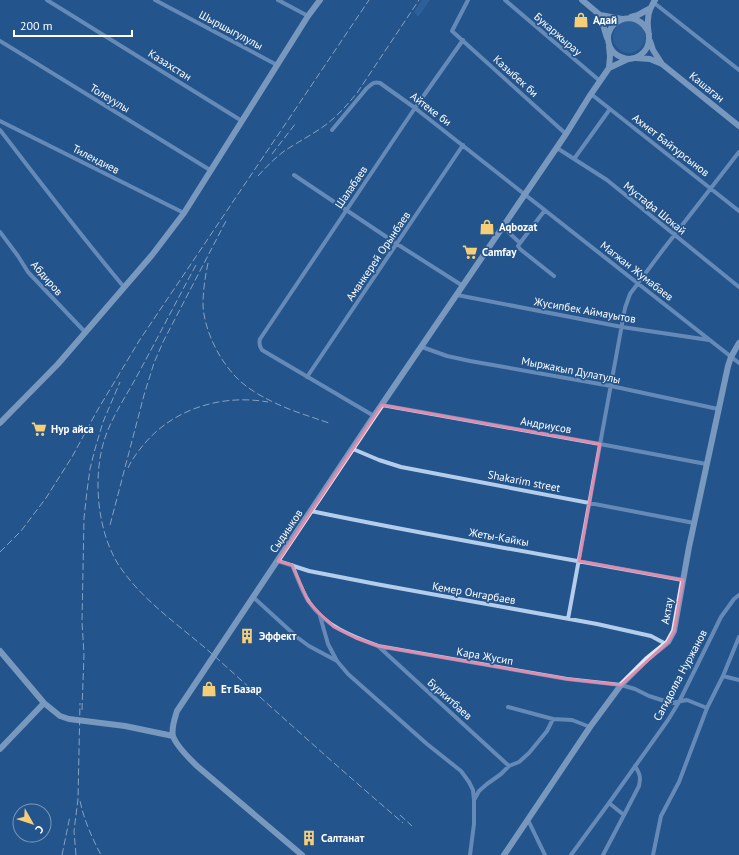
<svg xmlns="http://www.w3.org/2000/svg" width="739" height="855" font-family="'PT Sans',sans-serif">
<rect width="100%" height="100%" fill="#24548c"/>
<path fill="#396ea9" d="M422 0H430L418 17 414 12Z
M613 37a16 16 0 1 1 32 0a16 16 0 1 1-32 0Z"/>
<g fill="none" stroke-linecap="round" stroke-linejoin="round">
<path stroke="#b3cdeb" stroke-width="4" d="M47 0 242 121
M155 0 277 65
M278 0 308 16
M468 0 452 31 566 134
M505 0 600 81
M653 2 739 70
M0 41 210 170
M591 94 739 211
M0 121 184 213
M0 130C41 183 81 236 124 287
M332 130 367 88C372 84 374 81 380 83L415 108 739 363
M557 148 607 180 739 287
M574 159 610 109
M294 175 397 244 463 286
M545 210 520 243 518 246 520 249 554 276
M503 227 520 243
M0 232 18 256 28 272 85 332
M457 295 622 327 709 340
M422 347 447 356 470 361 611 386 718 409
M307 377 463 145
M382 405 600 444 706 464
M374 416 262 350C259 346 259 343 260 339L415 108 463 40
M353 449 379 460 401 467 694 523
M311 511C435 537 559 557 683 580
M278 561 309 571 376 584 597 624 651 636 666 644
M292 565C297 576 302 592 309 602 325 626 351 636 378 646L567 679 621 685 635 689 649 696 671 703 687 700 707 708
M253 597 298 638 309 646 337 661
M320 616 328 644 337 661 348 674 427 744 461 771 469 782 473 790 474 800
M568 619 625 308 630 294 662 251 739 152
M378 646 509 766
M723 676 739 680
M508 707 553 719 572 720 590 727
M624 815 639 786C641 777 640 774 635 766
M528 820 545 855
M470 855 474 824V800L479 791 487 784 501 774 509 766 519 762 529 753 547 731 553 719
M571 855 609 803 668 720 679 702 721 617 734 599 739 595
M603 855 624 815 609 803
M653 855 661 816 679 782 707 708 723 676 739 637"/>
<path stroke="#deeaf9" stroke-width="6" d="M582 0 600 15 622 19
M600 15 607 38
M631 17 638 15 649 9
M649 34C637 4 599 22 610 47 612 51 616 55 621 57 634 63 649 53 649 38 649 32 647 26 648 20 648 12 651 7 655 0
M650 41 653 50 662 64
M609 47 610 56 609 68
M636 58 650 59 662 64 739 126
M0 423 58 364 152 255 184 213 308 16 320 0
M0 651 44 703 60 716 69 719 125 726 173 736
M0 749 44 703
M302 855 197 766C190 759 176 746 173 736 171 728 175 718 177 711L374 416 566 134 589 97 609 68 628 59
M504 855 590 727 621 685 647 659 668 642 674 631 689 547 728 366 731 357 739 343"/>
<path stroke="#fff" stroke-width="1" stroke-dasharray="7 3" stroke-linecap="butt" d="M272 154 296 123
M258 176C266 167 274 159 283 152 300 140 321 131 336 116 344 109 350 101 357 93L419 0
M208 263C205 277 203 291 203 305 204 329 218 358 235 376 244 386 257 394 269 400 288 410 309 416 329 423
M196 265C176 302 157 339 137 376 124 400 106 425 101 453 94 488 99 533 118 564 144 604 187 630 221 662 281 716 341 770 403 823
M128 468C132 459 139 450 145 443 175 408 223 394 268 402
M110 525 144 395 154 363 163 342 226 221
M0 552 21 531 46 498 72 457 97 411 139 341 369 0
M82 710 84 654 82 622 84 518 87 491 90 469 95 449 103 422 120 382
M80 801C84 820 92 838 101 855
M400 815 412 826
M62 855 70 816
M76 855 74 831 78 799 80 703"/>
</g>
<path d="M0 0H739V855H0ZM382 405 600 444 579 561 683 580 674 631 668 642 621 685 567 679 378 646 356 638 334 627 320 614 308 601 292 565 278 561Z" fill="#24548c" fill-opacity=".55" fill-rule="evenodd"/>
<path fill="none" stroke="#e08cad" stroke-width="3" stroke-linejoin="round" d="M382 405 600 444 579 561 683 580 674 631 668 642 621 685 567 679 378 646 356 638 334 627 320 614 308 601 292 565 278 561Z"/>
<defs>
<g id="shop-bare" transform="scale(1.2)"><path d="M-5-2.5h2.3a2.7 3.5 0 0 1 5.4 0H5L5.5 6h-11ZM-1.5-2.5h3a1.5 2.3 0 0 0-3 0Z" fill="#f5ce77" stroke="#24548c" stroke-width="2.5" paint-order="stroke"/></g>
<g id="supermarket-bare" transform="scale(1.2)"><path d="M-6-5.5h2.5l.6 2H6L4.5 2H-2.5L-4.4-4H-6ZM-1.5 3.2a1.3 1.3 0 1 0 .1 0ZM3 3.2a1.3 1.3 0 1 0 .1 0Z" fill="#f5ce77" stroke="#24548c" stroke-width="2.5" paint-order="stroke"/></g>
<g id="building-bare" transform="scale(1.2)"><path d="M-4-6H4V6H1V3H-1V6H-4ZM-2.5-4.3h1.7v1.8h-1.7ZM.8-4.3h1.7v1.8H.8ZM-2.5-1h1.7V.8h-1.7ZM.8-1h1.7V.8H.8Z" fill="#f5ce77" stroke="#24548c" stroke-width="2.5" paint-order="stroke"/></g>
</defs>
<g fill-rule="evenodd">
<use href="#shop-bare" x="581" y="20"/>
<use href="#shop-bare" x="487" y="227"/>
<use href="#supermarket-bare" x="470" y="252"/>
<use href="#supermarket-bare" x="39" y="429"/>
<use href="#building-bare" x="247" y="636"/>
<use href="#shop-bare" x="209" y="689"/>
<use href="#building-bare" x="309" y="838"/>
</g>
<g text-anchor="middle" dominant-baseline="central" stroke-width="3.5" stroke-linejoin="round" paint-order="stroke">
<g font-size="11" font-weight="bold" fill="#fff" stroke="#24548c" text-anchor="start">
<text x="593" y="20">Адай</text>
<text x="499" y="227">Aqbozat</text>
<text x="482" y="252">Camfay</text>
<text x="51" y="429">Нур айса</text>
<text x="259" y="636">Эффект</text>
<text x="221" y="689">Ет Базар</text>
<text x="321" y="838">Салтанат</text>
</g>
<g font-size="11" fill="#fff" stroke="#24548c">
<text transform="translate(231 30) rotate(28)">Шыршыгулулы</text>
<text transform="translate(558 34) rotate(41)">Букаржырау</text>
<text transform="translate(170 65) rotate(32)">Казахстан</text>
<text transform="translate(516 76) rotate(42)">Казыбек би</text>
<text transform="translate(707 87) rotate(39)">Кашаган</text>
<text transform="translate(110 98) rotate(31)">Толеуулы</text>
<text transform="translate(431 109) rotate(37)">Айтеке би</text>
<text transform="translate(671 145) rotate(38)">Ахмет Байтурсынов</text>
<text transform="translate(96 159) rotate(27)">Тилендиев</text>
<text transform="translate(351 187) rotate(-56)">Шалабаев</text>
<text transform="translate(655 208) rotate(39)">Мустафа Шокай</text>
<text transform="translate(378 256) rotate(-56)">Аманкерей Орынбаев</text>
<text transform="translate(637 271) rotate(38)">Магжан Жумабаев</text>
<text transform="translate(47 278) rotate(49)">Абдиров</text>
<text transform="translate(585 310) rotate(10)">Жусипбек Аймауытов</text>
<text transform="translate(571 370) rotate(11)">Мыржакып Дулатулы</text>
<text transform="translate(546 425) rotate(10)">Андриусов</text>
<text transform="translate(524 481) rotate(11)">Shakarim street</text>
<text transform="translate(286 531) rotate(-56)">Сыдиыков</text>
<text transform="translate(499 537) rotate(10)">Жеты-Кайкы</text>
<text transform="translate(474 593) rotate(10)">Кемер Онгарбаев</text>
<text transform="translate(667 611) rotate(-80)">Актау</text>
<text transform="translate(485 656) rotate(10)">Кара Жусип</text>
<text transform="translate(680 675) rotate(-62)">Сагидолла Нуржанов</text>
<text transform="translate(450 699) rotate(42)">Буркитбаев</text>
</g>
</g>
<g transform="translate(32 823) rotate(129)"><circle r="19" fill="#24548c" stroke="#7c98ba"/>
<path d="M0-3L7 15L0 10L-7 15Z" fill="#f5ce77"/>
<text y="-6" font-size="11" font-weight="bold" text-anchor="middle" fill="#ffffff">С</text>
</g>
<path d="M14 30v6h118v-6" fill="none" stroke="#ffffff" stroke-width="2"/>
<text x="20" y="30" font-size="12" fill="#ffffff" stroke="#24548c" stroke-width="3" paint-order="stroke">200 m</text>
</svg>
